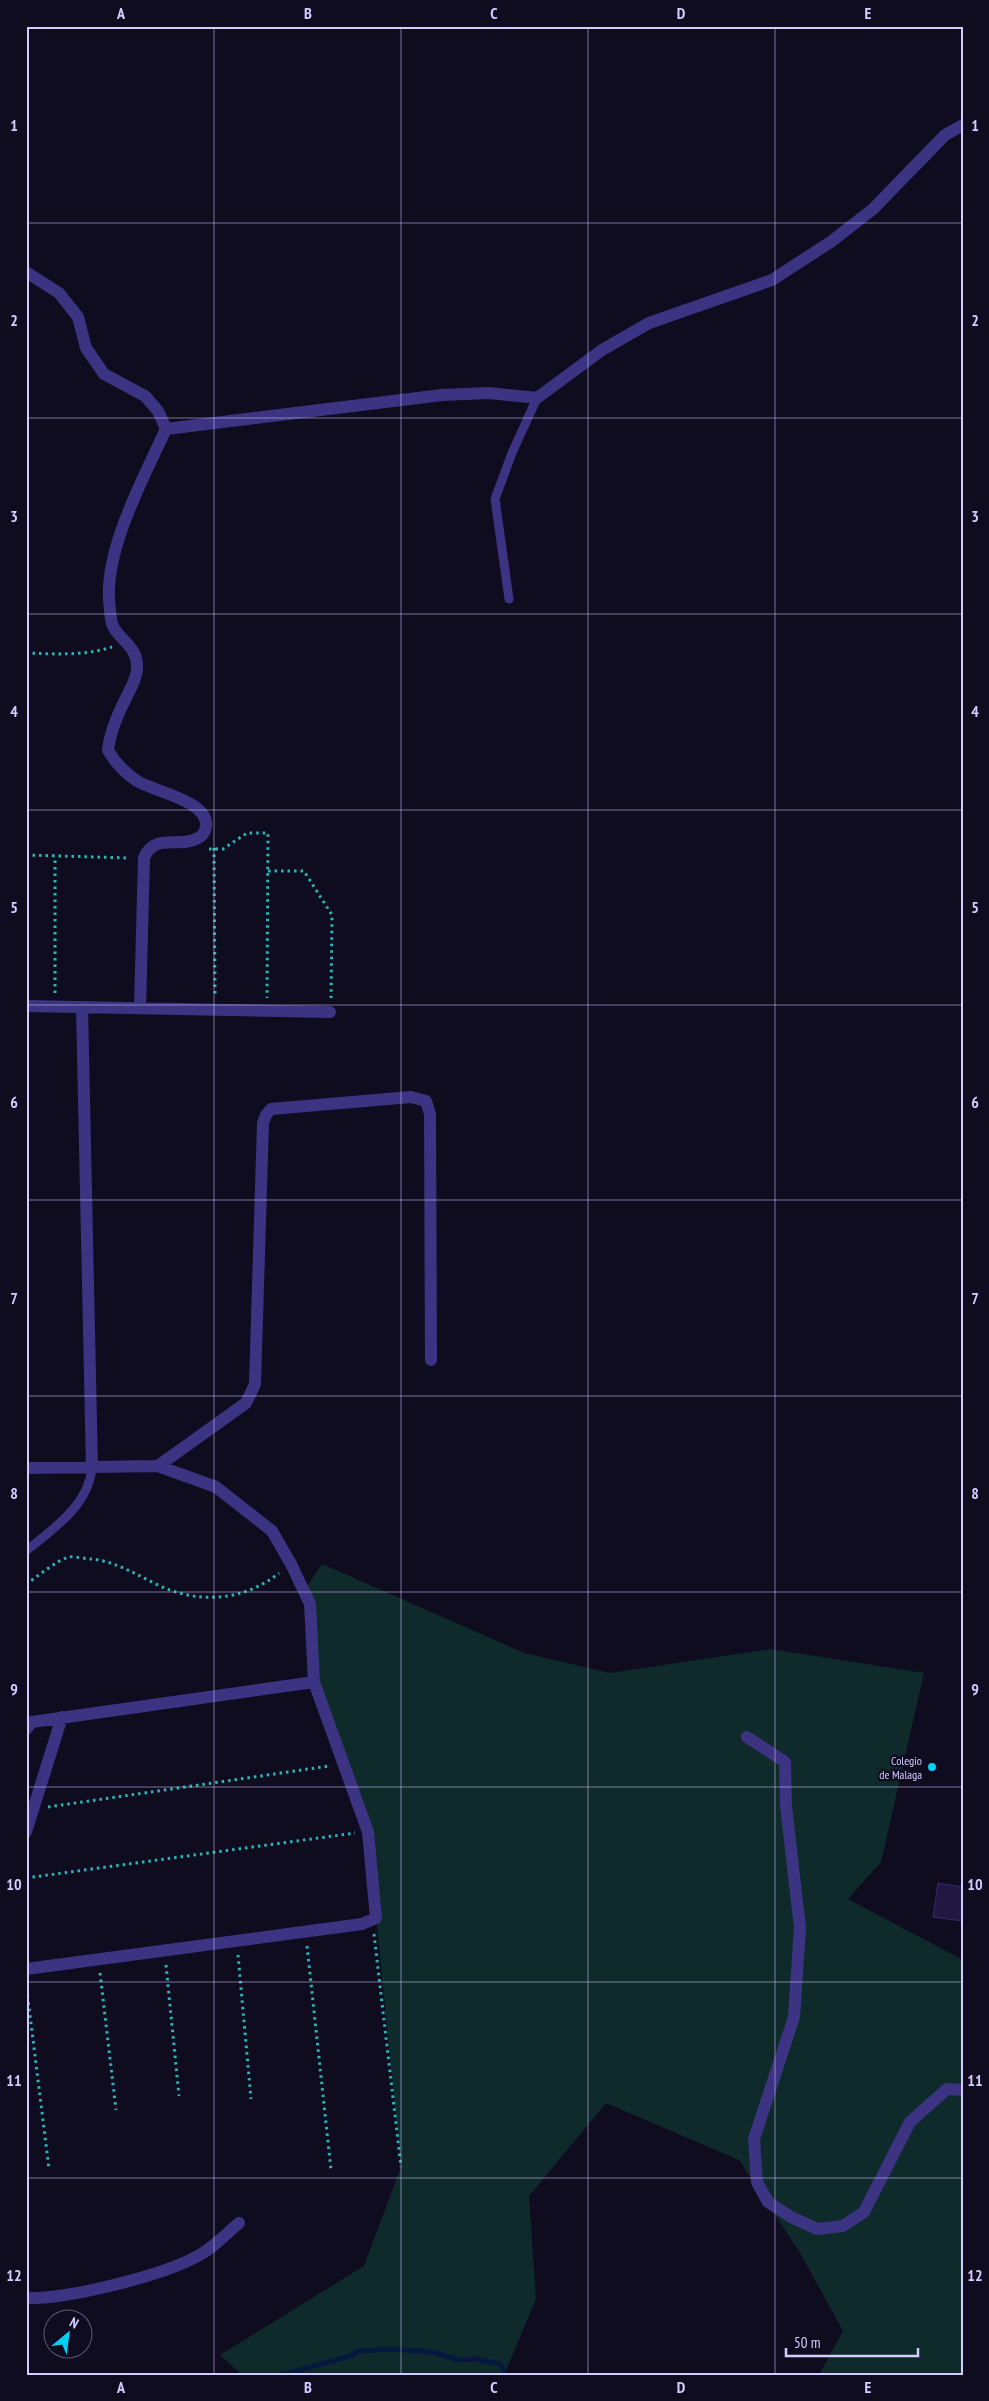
<svg xmlns="http://www.w3.org/2000/svg" width="989" height="2401" font-family="'PT Sans Narrow',sans-serif">
<rect width="100%" height="100%" fill="#100c20"/>
<path fill="#0e2a2b" d="M322 1564 524 1653 610 1673 771 1649 924 1673 881 1862 848 1899 963 1960V2375H819L843 2331 799 2251 739 2160 606 2103 529 2196 536 2299 504 2375H242L220 2355 364 2266 401 2167 369 1846 314 1682 304 1591Z"/>
<g fill="none" stroke-linecap="round" stroke-linejoin="round">
<path stroke="#07183e" stroke-width="5" d="M281 2375 350 2356 359 2351 389 2349 433 2352 458 2360 476 2359 500 2364 506 2375"/>
</g>
<path fill="#221742" stroke="#3a286f" d="M938 1883 963 1887V1921L933 1917Z"/>
<g fill="none" stroke-linecap="round" stroke-linejoin="round">
<path stroke="#27b7b6" stroke-width="3" stroke-dasharray="2.5 4" stroke-linecap="butt" d="M26 653C55 654 84 656 112 647
M214 848 215 995
M209 849H223L247 833H268L267 998
M26 855 130 858
M268 871H304L332 915 331 998
M55 993V857
M26 1584C39 1576 55 1561 69 1557 75 1556 85 1559 92 1559 117 1562 137 1575 160 1586 200 1604 244 1601 279 1573
M48 1807 329 1766
M26 1878 355 1833
M374 1934 401 2167
M307 1946 331 2170
M238 1955 251 2099
M166 1965 179 2096
M100 1973 116 2110
M26 1983 49 2169"/>
<path stroke="#3c3482" stroke-width="9" d="M509 599 495 499 512 453 537 398
M26 1551C54 1528 88 1506 92 1468"/>
<path stroke="#3c3482" stroke-width="12" d="M26 272 59 293 78 317 86 348 104 374 145 396 158 411 166 429C144 477 101 555 110 609 110 613 111 619 112 624 118 640 139 646 137 669 136 681 130 689 125 700 117 716 110 732 108 750 115 763 124 772 137 781 153 791 210 801 206 827 205 832 202 836 198 838 179 849 155 832 144 858L140 1008
M166 429 442 395 489 393 537 398 602 350 649 323 772 280 832 241 873 209 945 135 963 125
M26 1006 330 1012
M82 1007 92 1468
M158 1466 246 1403 255 1384 263 1123 266 1115 271 1109 411 1097 426 1101 430 1114 431 1360
M26 1468 158 1466 216 1487 272 1531 291 1564 310 1604 314 1682 368 1832 376 1918 362 1924 26 1969
M26 1729 32 1722 314 1682
M747 1737 785 1762 786 1806 800 1928 794 2017 754 2139 757 2182 768 2202 791 2217 817 2229 843 2226 864 2212 910 2122 947 2089 963 2090
M26 1832 62 1717
M26 2298C65 2300 159 2276 194 2258 211 2250 225 2235 239 2223"/>
</g>
<path fill="none" stroke="#d4cbff" stroke-width="1" stroke-opacity="0.55" d="M214 26V2375M401 26V2375M588 26V2375M775 26V2375M26 223H963M26 418H963M26 614H963M26 810H963M26 1005H963M26 1200H963M26 1396H963M26 1592H963M26 1787H963M26 1982H963M26 2178H963"/>
<circle fill="#00cff6" stroke="#100c20" stroke-width="2" cx="932" cy="1767" r="5"/>
<g text-anchor="middle" dominant-baseline="central" stroke-width="4.5" stroke-linejoin="round" paint-order="stroke">
<g font-size="12" fill="#d4cbff" stroke="#100c20" text-anchor="end">
<text x="922" y="1760">Colegio<tspan x="922" dy="14">de Malaga</tspan></text>
</g>
</g>
<rect width="989" height="2401" fill="none" stroke="#100c20" stroke-width="55"/>
<g transform="translate(68 2334) rotate(29)"><circle r="24" fill="#100c20" stroke="#5e5879"/>
<path d="M0-4L9 19L0 12L-9 19Z" fill="#00cff6"/>
<text y="-8" font-size="14" font-weight="bold" text-anchor="middle" fill="#d4cbff">N</text>
</g>
<path d="M786 2348v8h132v-8" fill="none" stroke="#d4cbff" stroke-width="2.5"/>
<text x="794" y="2348" font-size="15" fill="#d4cbff" stroke="#100c20" stroke-width="4" paint-order="stroke">50 m</text>
<rect x="28" y="28" width="934" height="2346" fill="none" stroke="#d4cbff" stroke-width="2"/>
<g font-size="16" text-anchor="middle" font-weight="bold" fill="#d4cbff">
<text x="121" y="19">A</text>
<text x="308" y="19">B</text>
<text x="494" y="19">C</text>
<text x="681" y="19">D</text>
<text x="868" y="19">E</text>
<text x="14" y="131">1</text>
<text x="975" y="131">1</text>
<text x="14" y="326">2</text>
<text x="975" y="326">2</text>
<text x="14" y="522">3</text>
<text x="975" y="522">3</text>
<text x="14" y="717">4</text>
<text x="975" y="717">4</text>
<text x="14" y="913">5</text>
<text x="975" y="913">5</text>
<text x="14" y="1108">6</text>
<text x="975" y="1108">6</text>
<text x="14" y="1304">7</text>
<text x="975" y="1304">7</text>
<text x="14" y="1499">8</text>
<text x="975" y="1499">8</text>
<text x="14" y="1695">9</text>
<text x="975" y="1695">9</text>
<text x="14" y="1890">10</text>
<text x="975" y="1890">10</text>
<text x="14" y="2086">11</text>
<text x="975" y="2086">11</text>
<text x="14" y="2281">12</text>
<text x="975" y="2281">12</text>
<text x="121" y="2393">A</text>
<text x="308" y="2393">B</text>
<text x="494" y="2393">C</text>
<text x="681" y="2393">D</text>
<text x="868" y="2393">E</text>
</g>
</svg>
